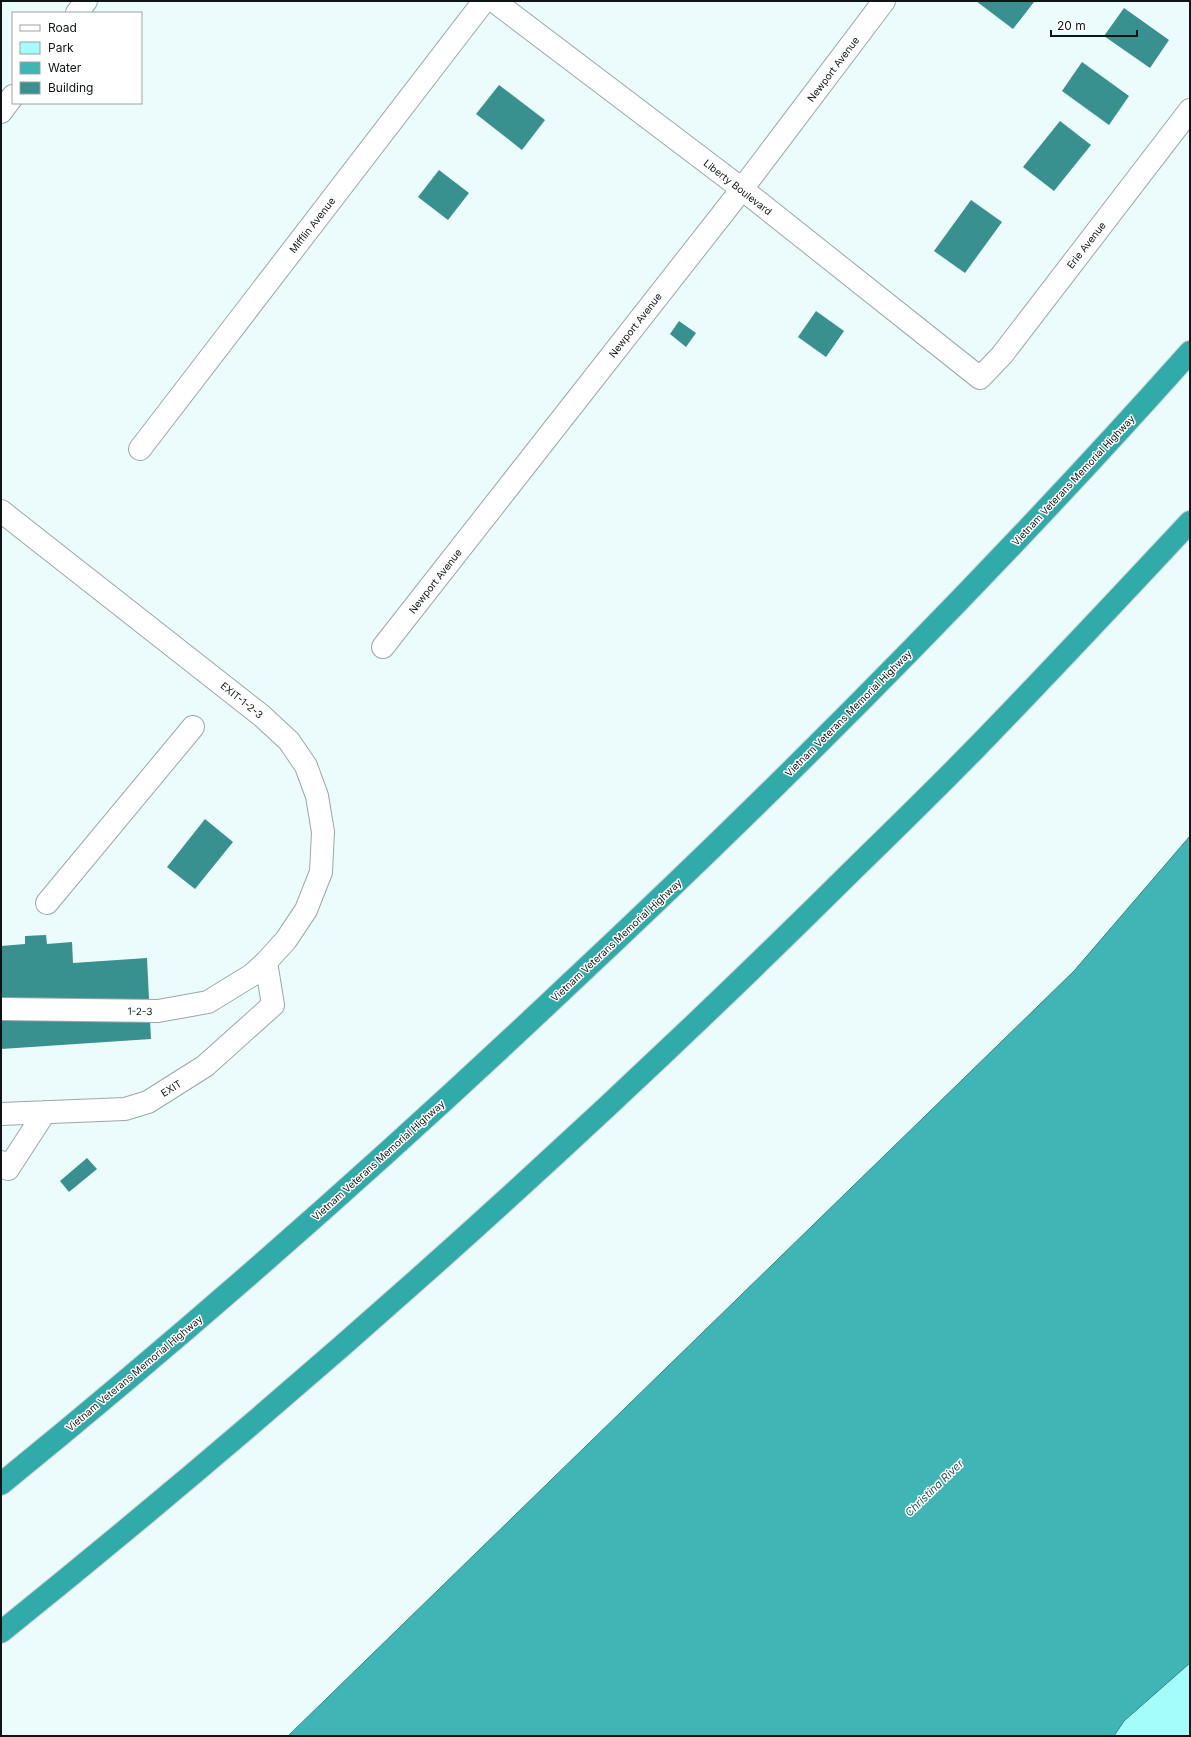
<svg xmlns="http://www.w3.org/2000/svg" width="1191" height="1737" font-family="Inter,sans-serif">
<rect width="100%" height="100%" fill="#ecfbfb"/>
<path fill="#a4fdfb" d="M1190 1663V1736H1114L1124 1721Z"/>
<path fill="#3fb6b5" stroke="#318685" d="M1190 836V1663L1124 1721 1114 1736H288L1074 971Z"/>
<path fill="#38908f" d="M976 1H1032L1034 2 1013 29Z
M1124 8 1169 40 1150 68 1104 36Z
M1082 62 1129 96 1109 125 1062 91Z
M499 85 545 120 522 150 476 114Z
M1060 121 1091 145 1054 191 1023 167Z
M439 170 469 193 448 220 418 197Z
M971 200 1002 222 965 273 934 251Z
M816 311 844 331 826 357 798 337Z
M679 321 696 333 686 347 670 334Z
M205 819 233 842 195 889 167 867Z
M46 935 47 944 72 942 73 963 147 958 151 1039 1 1049V946L25 944V936Z
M87 1158 97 1169 69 1192 60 1181Z"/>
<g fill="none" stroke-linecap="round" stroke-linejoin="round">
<g stroke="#99a8a8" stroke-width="24">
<path id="minor" d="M494 1 742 189 980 378 1002 355 1190 110
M77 13 86 1
M1 112 13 96
M140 449 484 1
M1 511 262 716 289 741 306 766 317 796 323 832 321 872 306 910 286 940 266 962 252 975 208 1002 158 1011 1 1009
M383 647 742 189 884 1
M47 903 193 727
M1 1114 125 1109 148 1102 205 1066 273 1005 266 962
M1 1162 8 1169 45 1112"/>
</g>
<g stroke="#d4d5d5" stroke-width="24">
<path id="highway" d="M1 1484C195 1326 383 1160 565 988 782 785 992 574 1190 352
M1 1632C298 1393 583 1138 854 869 895 829 936 789 976 748 1048 674 1119 598 1190 522"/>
</g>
<use href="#minor" stroke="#fff" stroke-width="22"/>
<use href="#highway" stroke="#30abaa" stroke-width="22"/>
</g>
<g text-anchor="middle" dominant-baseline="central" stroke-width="3" stroke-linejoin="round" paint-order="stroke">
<g font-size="10" fill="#0f1514" stroke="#fff">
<text transform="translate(833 69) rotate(-53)">Newport Avenue</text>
<text transform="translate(738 187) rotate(38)">Liberty Boulevard</text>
<text transform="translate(312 225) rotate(-52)">Mifflin Avenue</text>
<text transform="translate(1086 245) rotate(-52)">Erie Avenue</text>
<text transform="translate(635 325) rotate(-52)">Newport Avenue</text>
<text transform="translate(1073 480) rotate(-47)">Vietnam Veterans Memorial Highway</text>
<text transform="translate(435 581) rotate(-52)">Newport Avenue</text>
<text transform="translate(242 700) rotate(39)">EXIT-1-2-3</text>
<text transform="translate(848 713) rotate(-45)">Vietnam Veterans Memorial Highway</text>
<text transform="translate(616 940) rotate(-43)">Vietnam Veterans Memorial Highway</text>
<text transform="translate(140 1011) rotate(1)">1-2-3</text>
<text transform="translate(171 1088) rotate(-32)">EXIT</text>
<text transform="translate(378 1160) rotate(-42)">Vietnam Veterans Memorial Highway</text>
<text transform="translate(134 1373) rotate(-40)">Vietnam Veterans Memorial Highway</text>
</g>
<g font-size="11" font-style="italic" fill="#265857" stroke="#fff">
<text transform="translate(934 1488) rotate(-44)">Christina River</text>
</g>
</g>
<rect width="1191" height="1737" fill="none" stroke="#0f1514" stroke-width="4"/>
<rect x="12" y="12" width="130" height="92" fill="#ffffff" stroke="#9fa1a1"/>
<rect x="20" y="25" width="20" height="6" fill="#ffffff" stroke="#9fa1a1"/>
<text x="48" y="32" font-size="12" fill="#0f1514">Road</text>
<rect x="20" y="42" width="20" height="12" fill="#a4fdfb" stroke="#9fa1a1"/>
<text x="48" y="52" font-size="12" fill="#0f1514">Park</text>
<rect x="20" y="62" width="20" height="12" fill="#3fb6b5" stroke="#9fa1a1"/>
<text x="48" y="72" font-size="12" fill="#0f1514">Water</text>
<rect x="20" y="82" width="20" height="12" fill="#38908f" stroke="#9fa1a1"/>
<text x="48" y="92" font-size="12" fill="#0f1514">Building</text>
<path d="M1051 30v6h86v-6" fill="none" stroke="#0f1514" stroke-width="2"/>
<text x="1057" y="30" font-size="12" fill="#0f1514" stroke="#ffffff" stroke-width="3" paint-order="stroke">20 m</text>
</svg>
